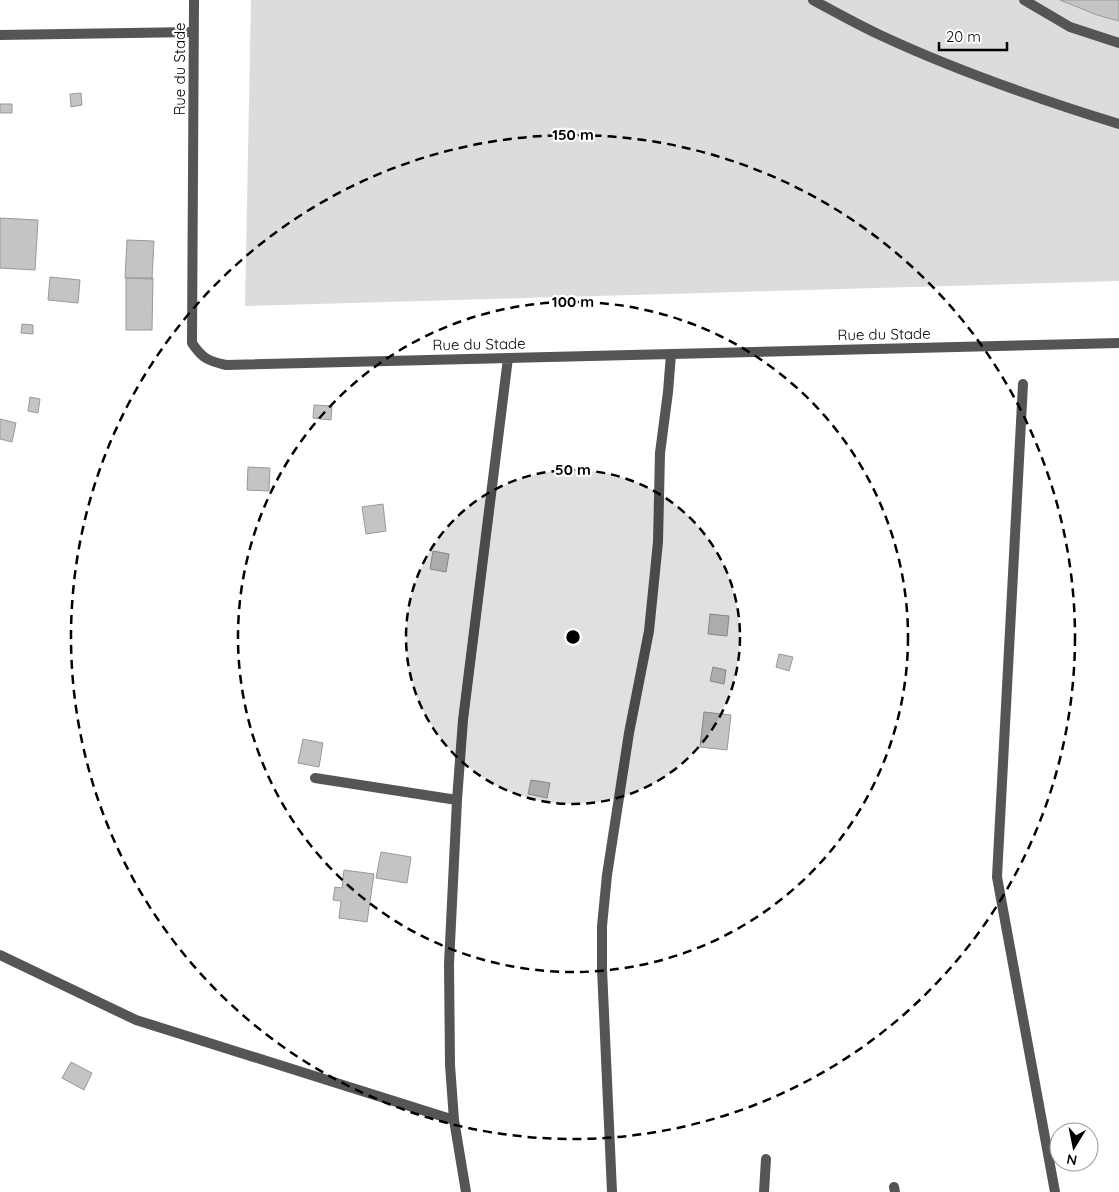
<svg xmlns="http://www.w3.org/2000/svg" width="1119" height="1192" font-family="Quicksand,sans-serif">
<rect width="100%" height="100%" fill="#fff"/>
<path fill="#dcdcdc" d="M251 0H1119V281L245 306Z"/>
<path fill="#c4c4c4" stroke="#999" d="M1060 0H1119V21L1097 15Z
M81 93 82 105 71 107 70 94Z
M0 104H12V113H0Z
M0 218 38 220 35 270 0 268Z
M127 240 154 241 152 279 125 278Z
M50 277 80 280 78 303 48 300Z
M126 278H153L152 330H126Z
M22 324 33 325V334L21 333Z
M30 397 40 399 38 413 28 411Z
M314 405 332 406 331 420 313 418Z
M0 419 16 423 12 442 0 439Z
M248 467 270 468 269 491 247 490Z
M383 504 386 531 366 534 362 507Z
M433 551 449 554 446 572 430 569Z
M710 614 729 616 727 636 708 634Z
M779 654 793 657 789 671 776 667Z
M713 667 726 670 724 684 710 681Z
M704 712 731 715 727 750 700 747Z
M303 739 323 743 319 767 298 763Z
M531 780 550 783 547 798 528 794Z
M381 852 411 857 407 883 376 878Z
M344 870 374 874 367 922 339 918 341 901 333 900 335 887 342 888Z
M71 1062 92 1073 84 1090 62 1078Z"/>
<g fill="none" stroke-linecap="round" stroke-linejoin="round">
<path stroke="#555" stroke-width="10" d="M813 0C835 12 857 24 880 35 957 71 1038 99 1119 124
M1024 0 1070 27 1119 43"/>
<path stroke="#555" stroke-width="10" d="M194 0 192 343C202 358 208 361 226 365L1119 343
M0 35 194 32
M1023 384 997 877 1055 1192
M315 778 457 800
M0 955 136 1020 454 1120
M894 1187 895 1192
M466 1192 454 1120 450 1065 449 964 457 800 463 720 508 358
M612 1192 602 969V926L607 875 629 733 649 631 658 542 660 453 668 392 671 354
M764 1192 766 1159"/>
</g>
<circle cx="573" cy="637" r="167" fill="#000" fill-opacity=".12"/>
<g fill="none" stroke="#000" stroke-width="2.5" stroke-dasharray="9 6">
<circle cx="573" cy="637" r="167"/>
<circle cx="573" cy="637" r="335"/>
<circle cx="573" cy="637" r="502"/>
</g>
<g text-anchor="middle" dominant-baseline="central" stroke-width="4.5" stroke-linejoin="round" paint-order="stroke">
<g font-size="15" fill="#000" stroke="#fff">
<text transform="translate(179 69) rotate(-90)">Rue du Stade</text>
<text transform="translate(884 334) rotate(-1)">Rue du Stade</text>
<text transform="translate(479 344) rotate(-1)">Rue du Stade</text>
</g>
</g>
<circle cx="573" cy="637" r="8" fill="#000" stroke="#fff" stroke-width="2.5"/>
<g font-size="15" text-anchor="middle" font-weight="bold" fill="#000" stroke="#fff" stroke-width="4.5" stroke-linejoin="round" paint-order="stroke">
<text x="573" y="140">150 m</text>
<text x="573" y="307">100 m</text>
<text x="573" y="475">50 m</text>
</g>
<g transform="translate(1074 1147) rotate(190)"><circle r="24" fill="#ffffff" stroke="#999999"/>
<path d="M0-4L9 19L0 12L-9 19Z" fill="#000000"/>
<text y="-8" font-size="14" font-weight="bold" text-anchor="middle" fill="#000000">N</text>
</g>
<path d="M939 42v8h68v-8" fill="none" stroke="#000000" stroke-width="2.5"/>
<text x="946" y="42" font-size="15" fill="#000000" stroke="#ffffff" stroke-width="4" paint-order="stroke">20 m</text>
</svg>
